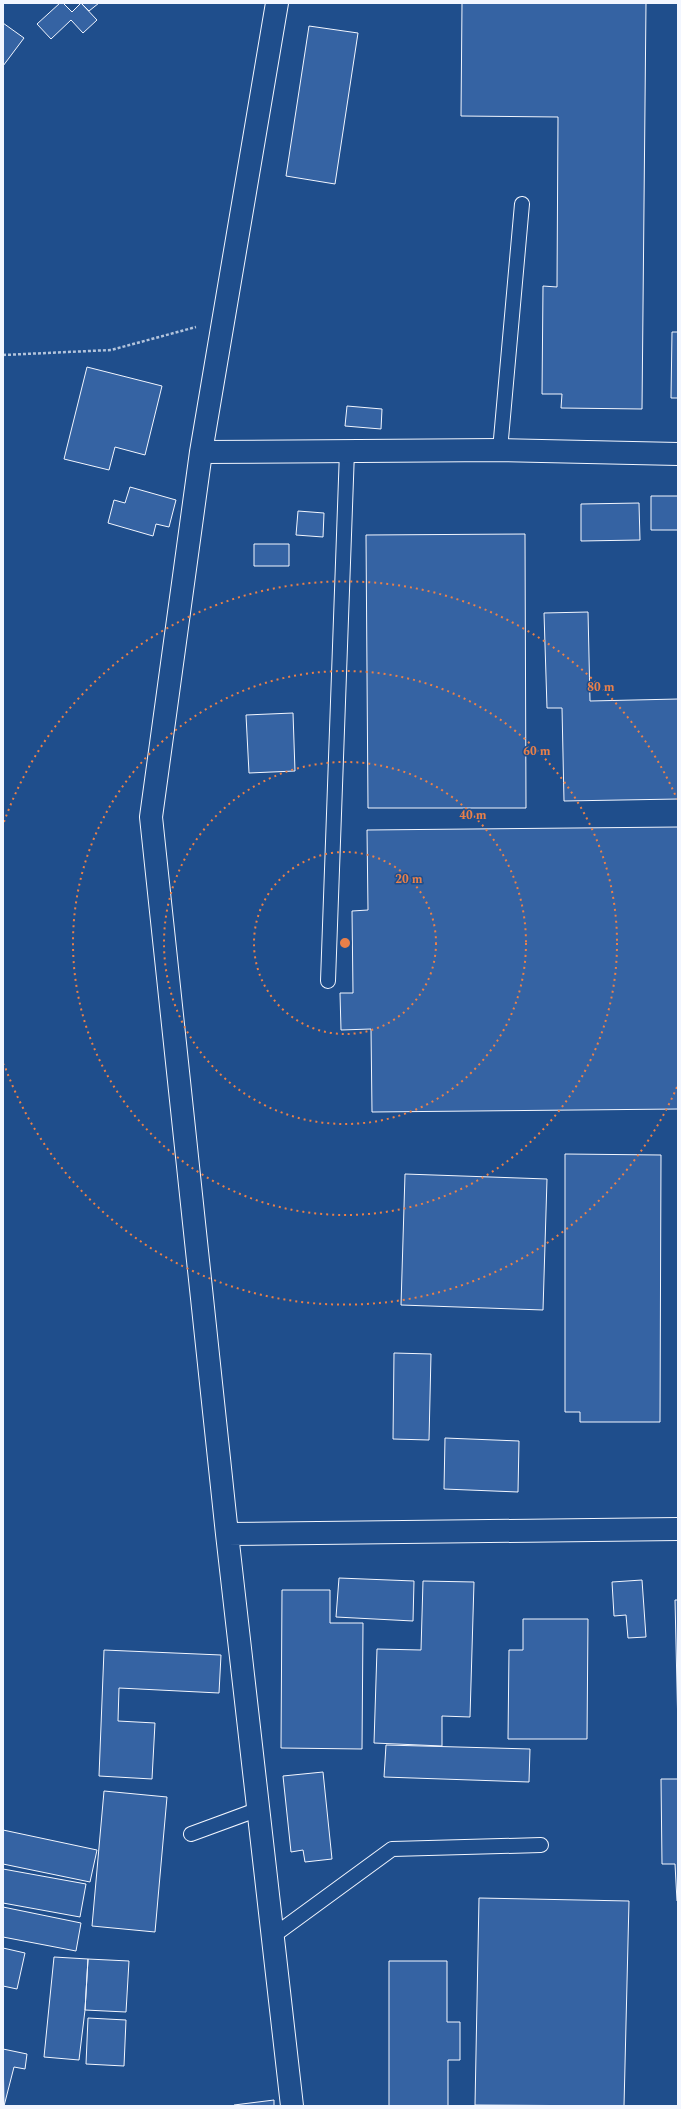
<svg xmlns="http://www.w3.org/2000/svg" width="681" height="2109" font-family="Spectral,serif">
<rect width="100%" height="100%" fill="#1f4e8c"/>
<path fill="#3563a3" stroke="#f2f6ff" d="M60 3H63L72 12 81 3 97 20 83 33 71 20 51 39 37 24Z
M81 3H99L89 11Z
M462 3H646L642 409 561 408 562 394H542L543 286 557 287 558 117 461 116Z
M3 23 24 38 3 66Z
M309 26 358 33 335 184 286 176Z
M672 332H678V398H671Z
M87 367 162 386 145 455 115 447 109 470 64 459Z
M347 406 382 409 381 429 345 426Z
M130 487 176 500 169 527 156 524 153 536 108 523 114 500 125 503Z
M651 496H678V530H651Z
M639 503 640 540 581 541V504Z
M298 511 324 513 323 537 296 535Z
M525 534 526 808H368L366 535Z
M254 544H289V566H254Z
M588 612 590 701 678 699V799L564 801 562 708H547L544 613Z
M293 713 295 771 249 773 246 715Z
M678 827V1109L372 1112 371 1029 341 1030 340 993H353L352 911 368 910 367 830Z
M565 1154 661 1155 660 1422H580V1412H565Z
M405 1174 547 1179 543 1310 401 1305Z
M394 1353 431 1354 429 1440 393 1439Z
M445 1438 519 1441 518 1492 444 1489Z
M339 1578 414 1581 413 1621 336 1617Z
M642 1580 646 1637 628 1638 626 1615 614 1616 612 1582Z
M423 1581 474 1582 470 1717 442 1716V1746L374 1743 377 1649 421 1650Z
M282 1590H330V1623H363L362 1749 281 1748Z
M675 1600H678V1731Z
M523 1619H588L587 1739H508L509 1650H523Z
M104 1650 221 1655 219 1693 119 1688 118 1721 155 1723 152 1779 99 1776Z
M386 1745 530 1749 529 1782 384 1777Z
M323 1772 332 1859 305 1862 303 1850 291 1852 283 1776Z
M661 1779H678V1901H677L675 1864H662Z
M104 1791 167 1797 155 1932 92 1926Z
M3 1830 97 1850 90 1882 3 1864Z
M3 1869 86 1884 80 1917 3 1903Z
M479 1898 629 1901 624 2106 475 2105Z
M3 1907 81 1923 76 1951 3 1937Z
M3 1948 25 1953 17 1989 3 1986Z
M54 1957 88 1959 85 2010 79 2060 44 2057Z
M88 1959 129 1961 126 2012 85 2010Z
M389 1961H447V2022H460V2060H448V2106H389Z
M88 2018 126 2020 124 2066 86 2064Z
M3 2049 27 2054 25 2069 14 2067 4 2106Z
M274 2100V2106H234V2105Z"/>
<g fill="none" stroke-linecap="round" stroke-linejoin="round">
<g stroke="#f2f6ff" stroke-width="16">
<path id="service" d="M500 450 522 204
M328 981 347 451
M191 1834 259 1809
M273 1936 392 1849 541 1845"/>
</g>
<g stroke="#f2f6ff" stroke-width="24">
<path id="tertiary" d="M277 3 201 452 151 817 227 1534 292 2106
M201 452 500 450 678 454
M227 1534 678 1529"/>
</g>
<path stroke="#b3c4dc" stroke-width="2.5" stroke-dasharray="3 2" stroke-linecap="butt" d="M3 355 111 350 196 327"/>
<use href="#service" stroke="#1f4e8c" stroke-width="14"/>
<use href="#tertiary" stroke="#1f4e8c" stroke-width="22"/>
</g>
<g fill="none" stroke="#ea8049" stroke-width="2" stroke-dasharray="2 4">
<circle cx="345" cy="943" r="91"/>
<circle cx="345" cy="943" r="181"/>
<circle cx="345" cy="943" r="272"/>
<path d="M677 1087A362 362 0 0 1 4 1064M4 822A362 362 0 0 1 677 799"/>
</g>
<circle cx="345" cy="943" r="6" fill="#ea8049" stroke="#1f4e8c" stroke-width="2"/>
<g font-size="12" text-anchor="middle" font-weight="bold" fill="#ea8049" stroke="#1f4e8c" stroke-width="3" stroke-linejoin="round" paint-order="stroke">
<text x="601" y="691">80 m</text>
<text x="537" y="755">60 m</text>
<text x="473" y="819">40 m</text>
<text x="409" y="883">20 m</text>
</g>
<rect width="681" height="2109" fill="none" stroke="#f2f6ff" stroke-width="8"/>
</svg>
